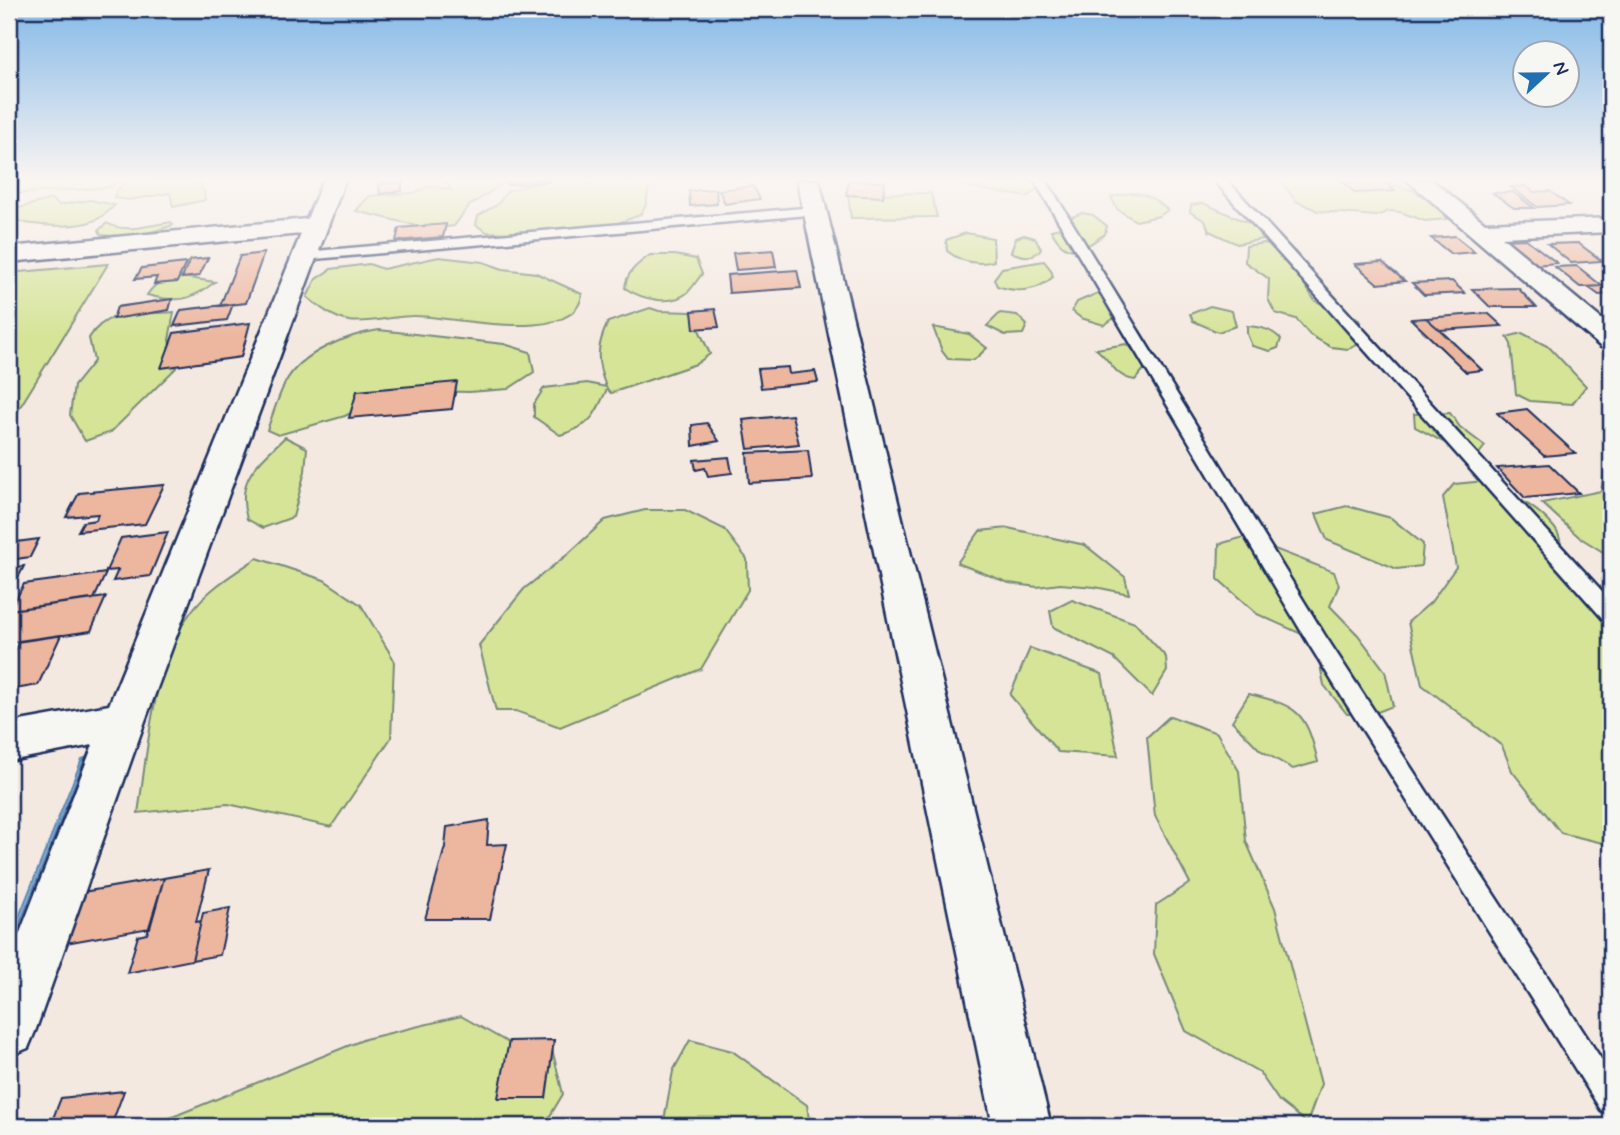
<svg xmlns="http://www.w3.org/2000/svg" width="1620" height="1135" font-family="Mynerve,sans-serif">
<rect width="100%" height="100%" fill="#f4e9e1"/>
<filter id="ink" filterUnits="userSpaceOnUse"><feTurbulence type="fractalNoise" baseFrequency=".0143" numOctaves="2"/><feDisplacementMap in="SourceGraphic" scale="14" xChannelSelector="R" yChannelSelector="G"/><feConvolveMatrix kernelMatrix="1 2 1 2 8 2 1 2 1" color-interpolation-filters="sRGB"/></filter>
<g filter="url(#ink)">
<path fill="#d5e497" stroke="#788a7a" stroke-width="2" d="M23 180H117L112 186 102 188 12 194 9 191 12 185Z
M128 180H205L199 185 204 191 205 200 173 207 170 193 129 200 114 198 116 191Z
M444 180H508L469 206 454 226 431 229 356 211 369 196 413 193 430 186 452 190Z
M549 180 592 183 625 181 649 186 646 205 640 215 601 229 569 228 537 234 487 232 476 225 478 216 498 204 507 191Z
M954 180H1039L1035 191 1027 197 968 187Z
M1280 180H1349C1368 188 1390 183 1409 189 1421 192 1440 210 1448 219L1425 221 1400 212 1389 211 1376 216 1318 211 1296 201Z
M931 193 937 217 851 218 848 194Z
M1130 193C1146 193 1155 199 1168 210L1159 216 1136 221 1117 209 1111 197Z
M51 199 59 205 90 200 115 205C109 211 102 218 93 221 76 228 22 228 9 215L19 208Z
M1203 203 1256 226 1263 232V239L1237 244 1209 231 1205 221 1190 212 1191 205Z
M1082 213 1093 215 1107 226 1105 234C1082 250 1067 261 1051 230L1064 227 1069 218Z
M171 222 173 225C148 234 128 239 101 235L99 230 107 223C125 234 150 225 171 222Z
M966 233 993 238 994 261C976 266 961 262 947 251L946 240Z
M1024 235 1035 238 1041 249C1033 259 1023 257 1011 252L1016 238Z
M1264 243 1294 251 1299 255 1304 284 1315 301 1356 317 1361 322 1357 345 1348 349 1331 347 1310 335 1296 319 1275 313 1268 299 1269 279 1245 262 1246 246Z
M650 255H675L696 259 702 274C697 280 693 287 688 292 672 307 641 299 625 288 626 272 638 264 650 255Z
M439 257 483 262 503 269 536 273 582 294C577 348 448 315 413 316 392 316 370 324 349 321 333 318 319 307 307 297L316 279 331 269 369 264 383 269Z
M1044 261 1051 270 1053 277C1036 292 1018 293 997 286L994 279 1002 268Z
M108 264 9 425V273Z
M182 277 215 282C190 301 178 303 147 295 156 281 166 279 182 277Z
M1098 293 1110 304 1116 317 1104 325 1081 318 1072 311 1077 302Z
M1210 306 1232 311 1236 326 1218 332 1193 321 1190 314Z
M650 308 659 311 691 312 710 354 696 364 611 393 607 389C594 417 591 426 560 435L534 417V404L544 388 587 383 606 387C596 361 596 347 608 322Z
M174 312 169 340 176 368 111 432 85 441 70 415 74 386 94 361 89 338C108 306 141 316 174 312Z
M1000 313 1017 315 1027 325 1023 334 1005 335 987 326Z
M1247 326C1261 327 1271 329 1281 339L1278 348 1270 351 1252 346 1247 334Z
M933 327 969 334 987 348 974 360 948 359 942 351Z
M379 330 504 344 530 352 534 372 508 389 469 392 429 391 375 400 345 416 278 435 267 430C273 414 278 397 285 383 301 352 347 335 379 330Z
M1522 333 1549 347 1586 386 1572 404 1530 401 1516 394 1511 344 1507 337Z
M1126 344 1146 361 1145 368 1135 380C1114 377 1112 361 1096 349Z
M1450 413 1460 427 1485 446 1475 459 1415 427 1414 414Z
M285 437 307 448 305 471 293 517 263 528 247 519C235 478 258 464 285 437Z
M1611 465V557L1579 537 1542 503 1601 491 1605 469Z
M1485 481C1508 493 1535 505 1552 525 1567 541 1557 556 1565 570 1576 588 1596 602 1611 616V845L1561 833 1512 771 1502 746 1422 685 1408 622 1431 602 1456 567 1443 497 1454 484Z
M1347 506 1391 518 1423 544 1421 566 1397 569 1327 540 1316 514Z
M645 510H685L724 529 747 559 748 590 701 669 560 727 516 711H496L479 645 524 589 568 554 605 520Z
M1008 528 1085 545 1125 577 1129 594 1095 587 1060 584 1037 587 1009 583 957 563 980 531Z
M1244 537 1334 572 1339 585 1330 606 1358 635 1385 671 1393 706 1375 713 1347 714 1324 685 1315 640 1257 614 1218 579 1219 544Z
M257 558 324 580 361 605 394 660 391 738 331 827 228 804 138 813C148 751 152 663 191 612 208 589 233 574 257 558Z
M1072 600 1135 623 1166 657 1167 671 1152 696 1114 658 1053 627 1050 611Z
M1030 648 1102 674 1118 756 1058 752 1010 695Z
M1249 694C1299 706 1306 712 1318 762L1293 769 1260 750 1232 721Z
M1170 716 1217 733 1239 771 1246 841 1275 908 1321 1084 1307 1123 1279 1101 1259 1072 1186 1031 1154 954 1156 905 1190 883 1155 816 1147 737Z
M461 1016 509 1043 552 1049 563 1094 544 1126H150L365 1039Z
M690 1040 732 1051 807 1105 810 1126H663L673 1071Z"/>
<path fill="#8dc0e9" stroke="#5f86b1" stroke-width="2" d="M85 758 9 951V942L82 759Z"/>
<path fill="#ecb69f" stroke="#1b2f5e" stroke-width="2" d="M508 180H548V182L507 185Z
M849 180 885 182 883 197 846 195Z
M1341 180H1383L1395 191 1355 193Z
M402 181V191L380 194 379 184Z
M753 186 760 199 725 204 719 190Z
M1526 186 1534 192 1550 191 1569 205 1537 207 1511 187Z
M716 189 717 204 690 206 689 191Z
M1513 192 1534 208H1514L1493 193Z
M446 224 443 237 396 241 399 228Z
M1455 236 1475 252 1451 254 1431 238Z
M1526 239 1557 263 1534 265 1504 240Z
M1578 243 1602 261 1571 263 1548 244Z
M773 250 776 267 736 270 733 253Z
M264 253 246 303 220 306 240 256Z
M208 258 199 276 182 278 190 260Z
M1382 262 1405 281 1378 284 1355 264Z
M186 263 177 282 154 284 157 277 135 279 142 268Z
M1577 266 1602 286 1580 287 1555 267Z
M797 270 801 288 729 293 727 275Z
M1452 281 1465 293 1424 295 1412 283Z
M1602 286 1611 294 1599 295 1588 287Z
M1518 288 1536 307H1490L1472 289Z
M172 299 169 310 113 319 117 307Z
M233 304 227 320 174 326 181 310Z
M715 309 719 327 694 329 692 311Z
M1488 313 1502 326 1440 330 1426 318Z
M1426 318 1440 330 1482 370 1466 372 1411 319Z
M250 323 241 357 161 368 174 333Z
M788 367 789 374 815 371 818 382 761 388 758 369Z
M457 382 452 409 349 418 357 391Z
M1527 409 1575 453 1544 456 1497 413Z
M792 415 799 444 748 449 743 420Z
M707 423 719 441 693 446 692 425Z
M808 450 812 479 749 483 747 453Z
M729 457 732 473 708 476 705 468 696 470 694 460Z
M1549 464 1579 493 1525 498 1497 468Z
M164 485 145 524 78 531 83 522 96 520 98 514 66 517 79 493Z
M168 532 150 576 113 581 118 570 106 571 121 538Z
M39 539 30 557 9 560V543Z
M24 566 14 586 9 587V568Z
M106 573 94 599 10 610 24 584Z
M106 597 91 631 9 643 10 610Z
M61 635 38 685 9 690V663L19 641Z
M489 820 487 845 507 844 490 919H425L445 847 447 827Z
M209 870 196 922 201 921 192 960 127 973 138 936 147 934 164 878Z
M164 878 150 928 66 943 83 892Z
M230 908 220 955 192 960 203 913Z
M554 1040 546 1098H498L509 1041Z
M124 1091 111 1126H50L61 1098Z"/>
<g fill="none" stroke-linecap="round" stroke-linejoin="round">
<g stroke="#1b2f5e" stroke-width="5">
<path id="lane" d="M1034 180H1046L1324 634 1611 1074V1115L1601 1110 1310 646Z
M1214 180H1227L1611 601V622L1604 620Z
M815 207 821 211 819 214 304 260 297 256 304 252Z"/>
</g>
<g stroke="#1b2f5e" stroke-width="5">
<path id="street" d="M323 180H345L145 721 36 1029 28 1048 9 1056V961L93 745 9 761V723L109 705 301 234 9 262V247L307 219Z
M797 180H819L1051 1126H993Z
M1407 180H1432L1485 223 1611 218V232L1502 237 1611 327V349L1601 347Z"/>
</g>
<use href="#lane" fill="#f6f6f2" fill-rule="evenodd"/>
<use href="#street" fill="#f6f6f2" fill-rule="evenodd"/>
</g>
</g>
<linearGradient id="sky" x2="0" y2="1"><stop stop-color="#83b9e8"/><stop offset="0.53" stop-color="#faf5f2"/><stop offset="1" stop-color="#faf5f2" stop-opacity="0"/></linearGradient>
<rect width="1620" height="339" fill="url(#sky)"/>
<rect width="1620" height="1135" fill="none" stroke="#f6f6f2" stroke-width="35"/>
<rect x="18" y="18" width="1585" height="1100" fill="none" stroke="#1b2f5e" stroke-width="2.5" filter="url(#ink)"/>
<g transform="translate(1546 74) rotate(68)"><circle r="33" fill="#f6f6f2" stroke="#9ea6b7" stroke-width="2"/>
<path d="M0-5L12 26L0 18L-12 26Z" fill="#1f6fb2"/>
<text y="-10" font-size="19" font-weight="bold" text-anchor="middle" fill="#1b2f5e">N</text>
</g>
</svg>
